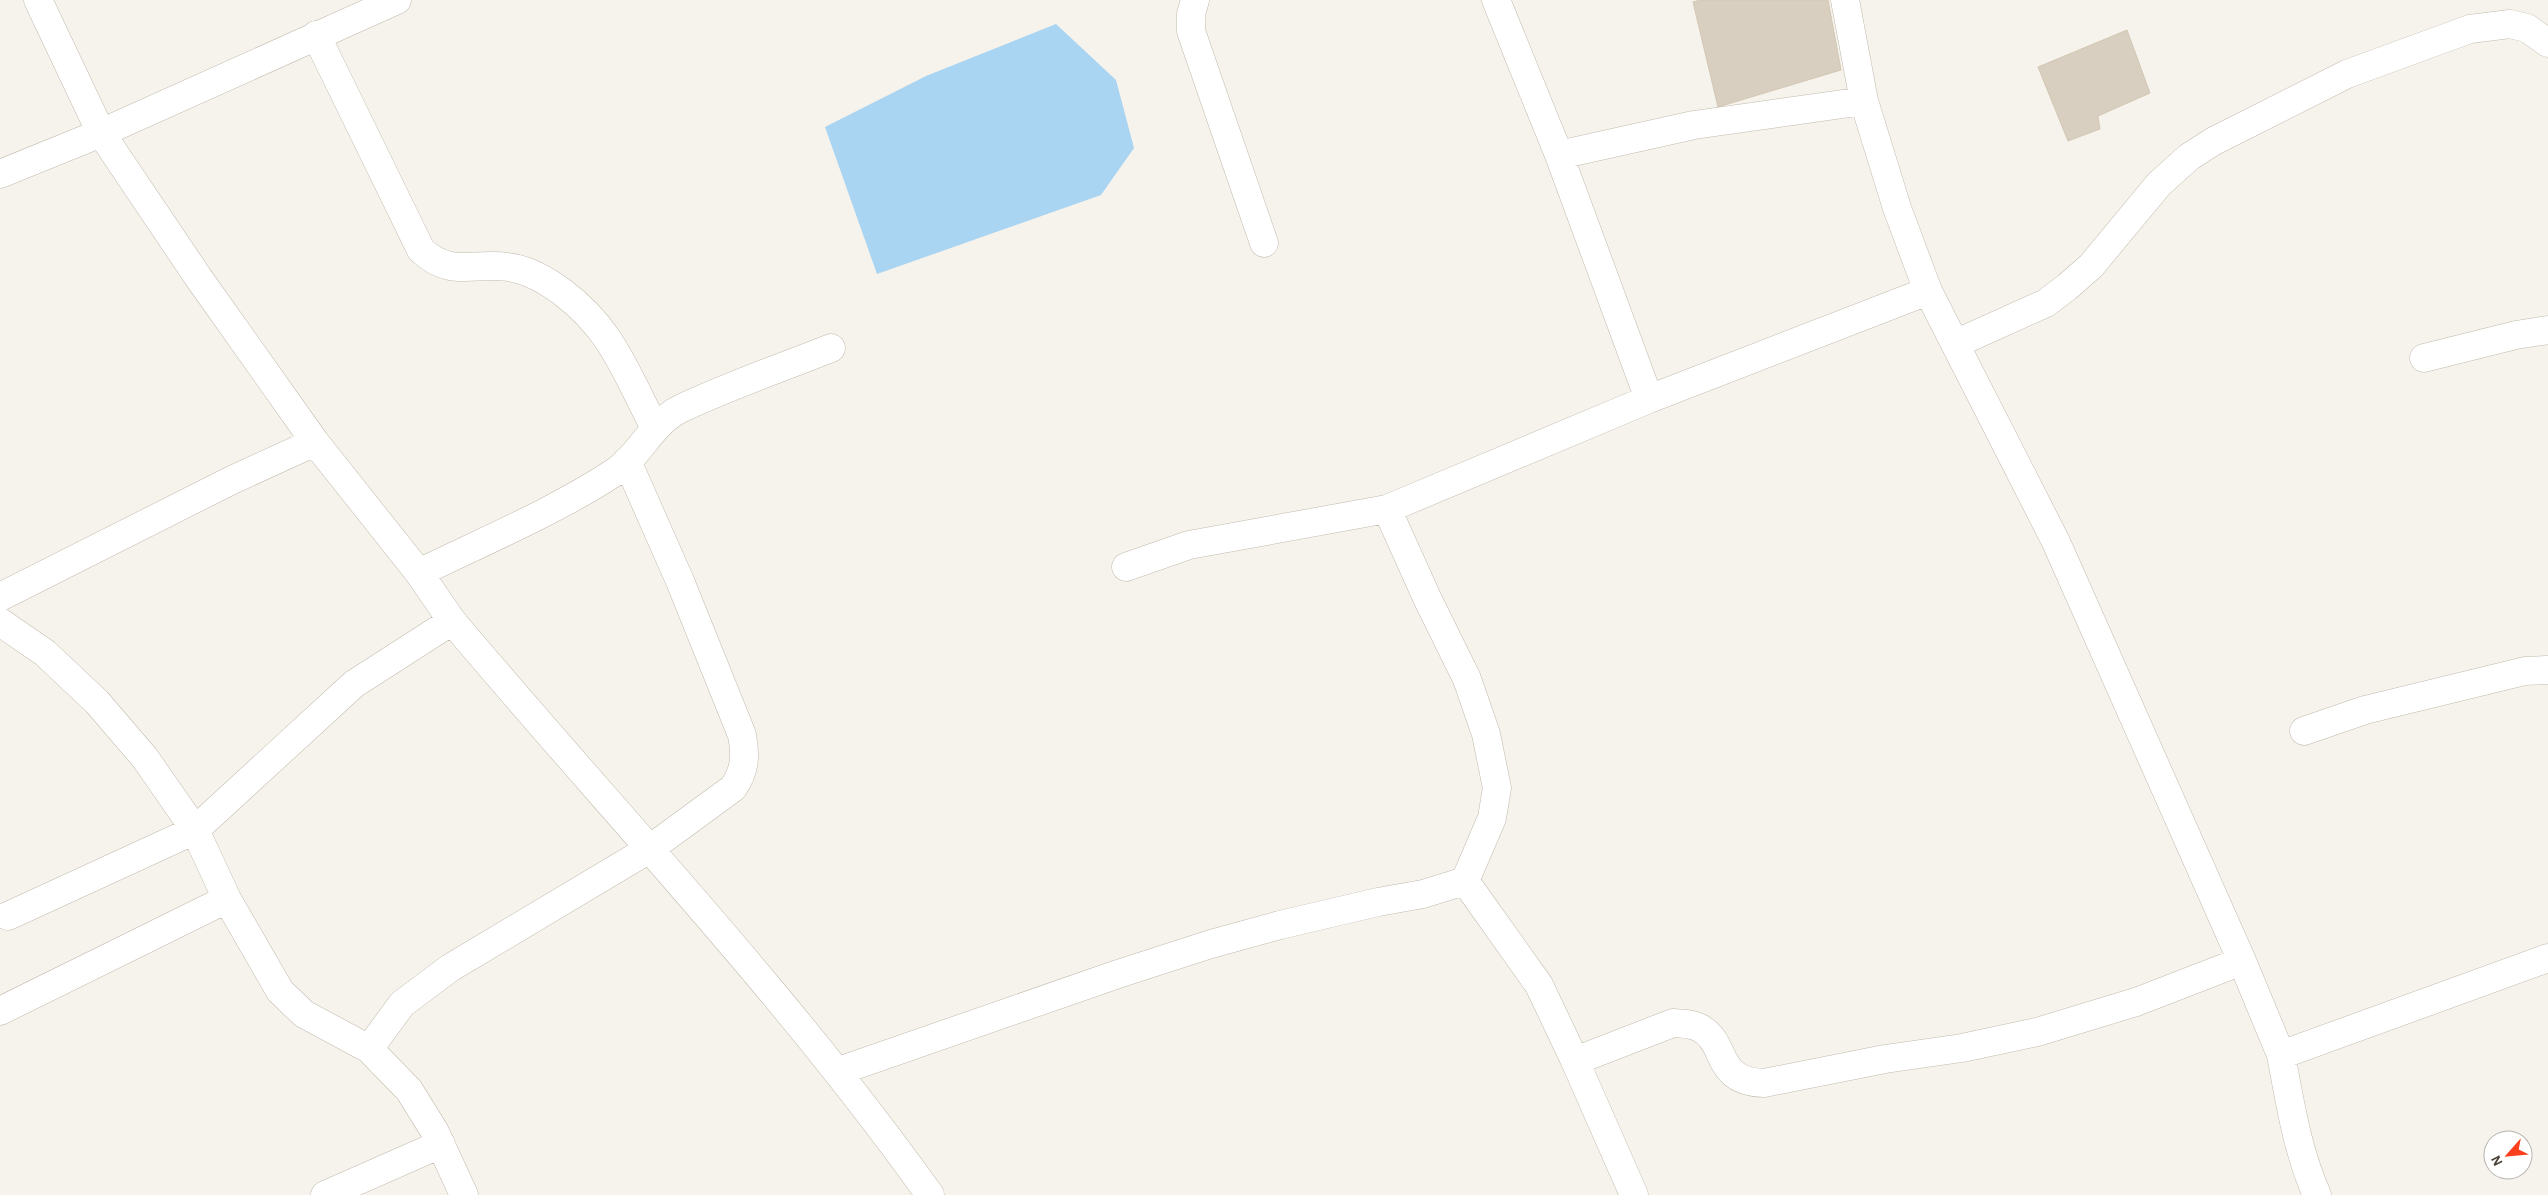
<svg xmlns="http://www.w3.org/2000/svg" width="2548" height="1195" font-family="'Alegreya Sans',sans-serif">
<rect width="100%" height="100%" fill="#f6f3ec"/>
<path fill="#a9d4f2" d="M1056 24 1116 80 1134 148 1101 195 877 274 825 127 926 76Z"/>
<path fill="#d8cfc1" stroke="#d3c7b4" d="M1700 0H1828L1841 70 1718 107 1693 2Z
M2127 30 2150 93 2098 116 2100 129 2068 141 2038 67Z"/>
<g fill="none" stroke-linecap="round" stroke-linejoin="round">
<g stroke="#c2bbae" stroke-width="29">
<path id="minor" d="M38 0 101 133 198 277 315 442 419 573 452 621C613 812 785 992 930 1195
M1195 0 1191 14V31L1264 243
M1496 0 1559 155 1649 399
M316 35 421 250C451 278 473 262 508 267 545 272 585 307 606 337 625 364 639 398 655 428
M1559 155 1694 125 1864 101
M1955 344 2046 303 2067 287 2091 266 2159 184 2189 157 2214 141 2347 74 2470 29 2510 24 2527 28 2548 43
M2424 358 2516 335 2548 330
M1126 567 1189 545 1387 509
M419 573C484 541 554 512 615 472 640 455 652 423 680 409 728 386 781 368 831 348
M0 597 232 480 315 442
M0 622 45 653 97 702 145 758 195 830 227 899 280 991 304 1014 369 1049 409 1090 435 1132 464 1195
M2304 731 2365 710 2525 671 2548 670
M1465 881 1539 985 1575 1061 1634 1195
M8 916 195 830 354 684 452 621
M2242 961 2281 1055 2548 958
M0 1011 227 899
M369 1049 402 1004 450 968 651 848 733 788C745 771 746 756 742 735L680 581 627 461
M2281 1055C2290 1102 2297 1150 2317 1195
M1575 1061 1673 1023C1683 1024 1691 1023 1700 1028 1729 1044 1713 1081 1764 1083L1885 1059 1962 1048 2037 1032 2136 1002 2242 961 2056 542 1928 291 1897 208 1864 101 1845 0
M839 1071 1118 974 1211 944 1280 925 1378 902 1423 894 1465 881 1492 818 1497 788 1486 734 1467 679 1428 600 1387 509 1649 399 1928 291
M325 1195 441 1144"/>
</g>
<g stroke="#c2bbae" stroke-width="29">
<path id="tertiary" d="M0 174 101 133 397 0"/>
</g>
<use href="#minor" stroke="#fff" stroke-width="28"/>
<use href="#tertiary" stroke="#fff" stroke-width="28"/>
</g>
<g transform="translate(2508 1155) rotate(243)"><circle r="24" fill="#ffffff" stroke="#b7b4b0"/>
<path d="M0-4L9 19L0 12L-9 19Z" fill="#fc3f1d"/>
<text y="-8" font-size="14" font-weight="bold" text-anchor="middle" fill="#4b4439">N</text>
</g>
</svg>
